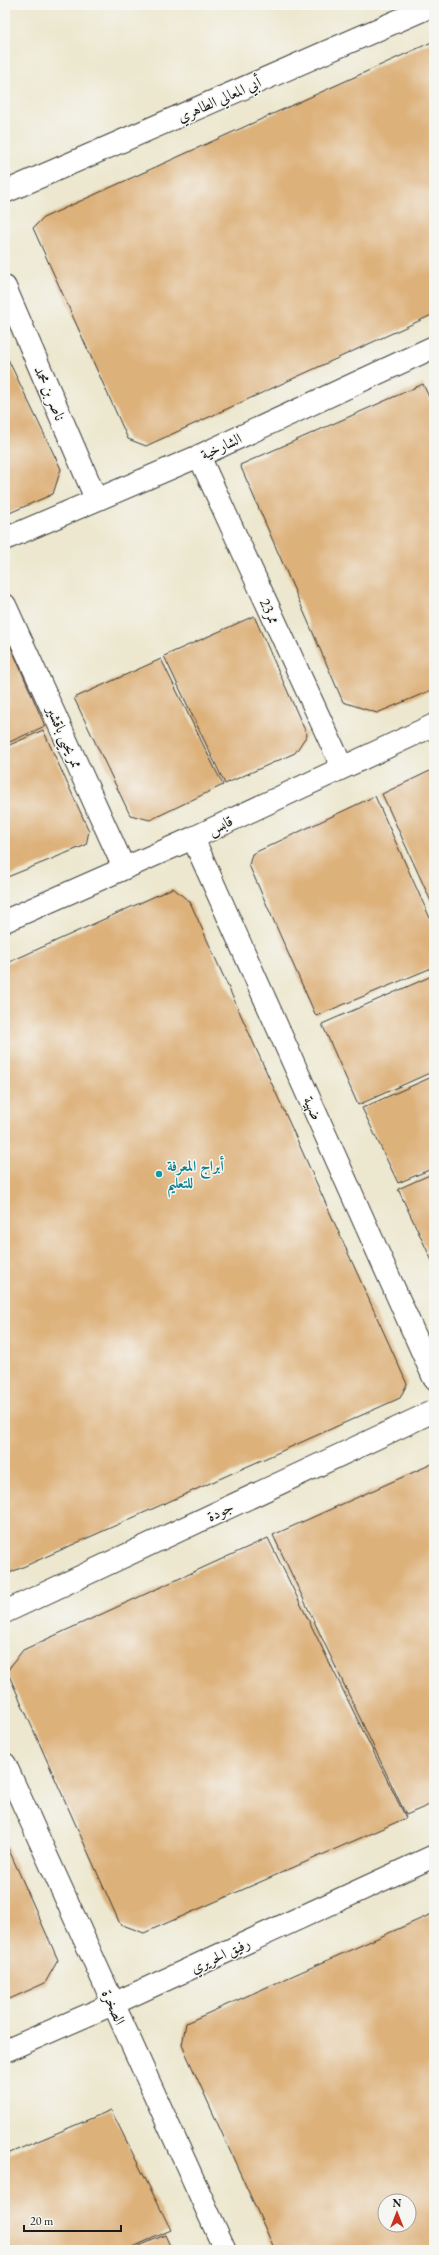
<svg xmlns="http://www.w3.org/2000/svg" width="439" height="2255" font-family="'EB Garamond',Amiri,serif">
<rect width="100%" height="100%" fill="#f6f6f2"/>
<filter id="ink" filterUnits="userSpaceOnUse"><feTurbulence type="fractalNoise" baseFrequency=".025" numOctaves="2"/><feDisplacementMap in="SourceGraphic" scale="8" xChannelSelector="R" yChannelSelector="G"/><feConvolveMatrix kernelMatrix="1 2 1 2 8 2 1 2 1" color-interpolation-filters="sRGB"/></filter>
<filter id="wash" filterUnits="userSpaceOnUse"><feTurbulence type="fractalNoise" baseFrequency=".012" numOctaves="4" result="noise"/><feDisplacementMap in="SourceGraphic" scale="16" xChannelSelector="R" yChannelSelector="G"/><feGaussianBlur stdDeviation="0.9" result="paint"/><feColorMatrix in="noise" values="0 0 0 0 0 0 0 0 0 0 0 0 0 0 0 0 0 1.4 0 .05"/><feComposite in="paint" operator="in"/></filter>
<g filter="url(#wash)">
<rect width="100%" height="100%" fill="#ece7ce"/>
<g id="blocks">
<path fill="#ddb17a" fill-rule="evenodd" d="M434 41V314L146 446 128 439 33 228 43 218Z
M5 353 61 469 53 494 5 515Z
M423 384 434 408V689L377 713 343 702 240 465Z
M254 616 307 735 295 753 225 784 164 656Z
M5 633 45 726 5 744Z
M161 659 223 785 150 820 130 815 74 698Z
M43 730 89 831 86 845 5 878V747Z
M434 769V908L382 794Z
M375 796 434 927V967L316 1016 249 865 252 854Z
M173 888 190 902 407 1384 400 1398 5 1575V964Z
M434 975V1071L358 1105 322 1024Z
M434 1076V1168L398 1183 362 1108Z
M434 1173V1265L398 1189Z
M434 1463V1803L406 1815 273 1535Z
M268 1538 406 1818 144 1933 120 1924 7 1671 23 1650Z
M5 1841 58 1960 45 1983 5 2001Z
M434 1913V2250H275L182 2045 186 2023ZM385 2201H409V2225H385Z
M111 2110 171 2230 126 2250H5V2155Z
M165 2235 172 2250H130Z"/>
</g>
</g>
<g filter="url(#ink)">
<use href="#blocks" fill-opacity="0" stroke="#3b3a37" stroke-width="1"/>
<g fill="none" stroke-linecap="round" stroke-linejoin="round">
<g stroke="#3b3a37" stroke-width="24">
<path id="minor" d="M5 192 434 5
M5 287 96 499
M199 456 342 767
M5 539 199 456 434 347
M5 605 124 868
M193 838 434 1378
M5 921 193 838 434 725
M5 1612 434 1411
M5 1764 225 2250
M5 2051 113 2004 434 1856"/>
</g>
<use href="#minor" stroke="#fff" stroke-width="22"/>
</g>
</g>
<circle fill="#0f9aa8" stroke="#f6f6f2" stroke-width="1.5" cx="159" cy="1174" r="4"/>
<g text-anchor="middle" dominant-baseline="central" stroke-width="3" stroke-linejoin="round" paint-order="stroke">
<g font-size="15" fill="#1c1c1c" stroke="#f6f6f2">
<text transform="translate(219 99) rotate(-24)">أبي المعالي الطاهري</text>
<text transform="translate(50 393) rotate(67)">ناصر بن محمد</text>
<text transform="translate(221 446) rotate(-25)">الشارخية</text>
<text transform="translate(270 611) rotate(65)">ممر23</text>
<text transform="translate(65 737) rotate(66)">ممر يحيى باقشير</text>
<text transform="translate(220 825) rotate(-26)">قابس</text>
<text transform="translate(313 1108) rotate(66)">ضهية</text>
<text transform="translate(220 1511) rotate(-25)">جودة</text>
<text transform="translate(220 1955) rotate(-25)">رفيق الحريري</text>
<text transform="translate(114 2007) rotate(66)">الصخرة</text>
</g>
<g font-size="15" font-weight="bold" fill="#0d838f" stroke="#f6f6f2" text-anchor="start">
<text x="167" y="1165">أبراج المعرفة<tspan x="167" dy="17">للتعليم</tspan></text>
</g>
</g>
<rect width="439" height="2255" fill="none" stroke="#f6f6f2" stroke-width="20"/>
<g transform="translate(397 2213)"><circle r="19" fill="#f6f6f2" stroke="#9f9f9c"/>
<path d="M0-3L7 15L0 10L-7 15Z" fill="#c8321e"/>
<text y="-6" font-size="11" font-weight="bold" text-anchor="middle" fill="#1c1c1c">N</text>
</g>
<path d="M24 2225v6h97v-6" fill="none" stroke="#1c1c1c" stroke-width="2"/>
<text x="30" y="2225" font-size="12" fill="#1c1c1c" stroke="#f6f6f2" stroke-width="3" paint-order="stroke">20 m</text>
</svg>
